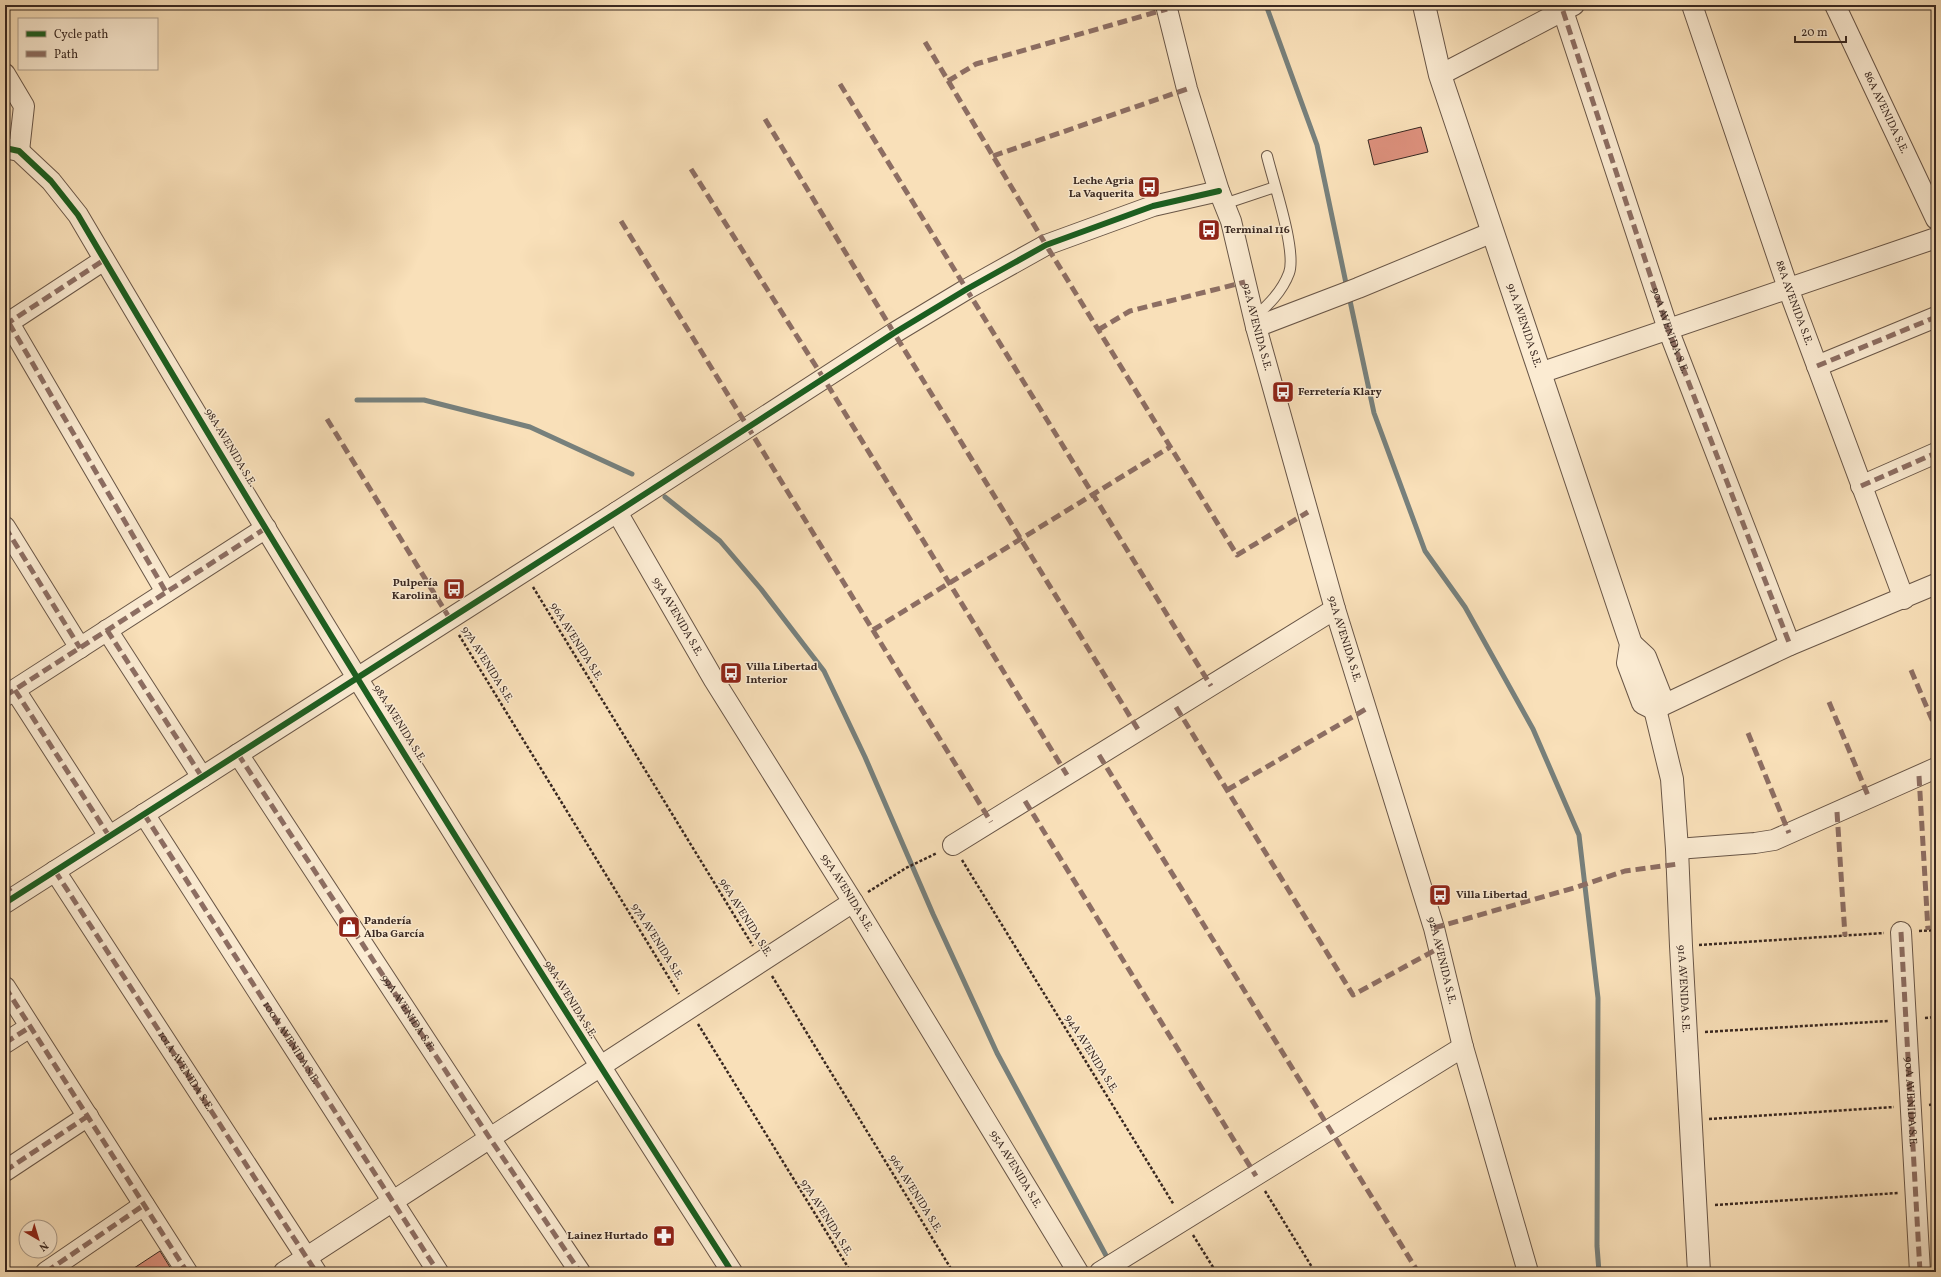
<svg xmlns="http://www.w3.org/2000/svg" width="1941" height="1277" font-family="Vollkorn,serif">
<rect width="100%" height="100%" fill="#f9e0b9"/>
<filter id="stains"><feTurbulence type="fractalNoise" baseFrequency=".005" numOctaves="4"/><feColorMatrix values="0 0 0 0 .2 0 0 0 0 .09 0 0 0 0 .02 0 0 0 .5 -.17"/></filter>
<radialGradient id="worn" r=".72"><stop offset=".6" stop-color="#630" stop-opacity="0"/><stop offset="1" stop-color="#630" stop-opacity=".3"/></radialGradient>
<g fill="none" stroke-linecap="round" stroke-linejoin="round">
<path stroke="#77807c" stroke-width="5" d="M1266 5 1317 145 1347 288
M1349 296 1374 413 1425 551 1465 607 1533 729 1579 835 1598 998 1597 1246 1599 1272
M357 400H424L530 427 632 474
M665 497 720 541 761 589 824 671 865 757 933 914 997 1053 1109 1261"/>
</g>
<path fill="#dc907c" stroke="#392821" d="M1421 127 1428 152 1374 165 1368 140Z
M160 1251 173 1272H128Z"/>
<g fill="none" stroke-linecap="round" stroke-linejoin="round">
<g stroke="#695647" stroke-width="12">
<path id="service" d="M1224 204 1275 187
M1254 318C1268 305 1282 292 1289 273 1297 251 1273 181 1267 156"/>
</g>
<g stroke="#695647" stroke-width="22">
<g id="minor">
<path id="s1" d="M1166 5 1187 89 1219 191 1231 221 1256 327 1335 609 1434 928 1463 1047 1528 1272"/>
<path id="s2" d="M1692 5 1788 288 1904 599"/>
<path id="s3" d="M1835 5 1936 219"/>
<path d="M1563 11 1668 329 1790 645"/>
<path d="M5 74 24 106 19 151"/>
<path d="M1440 75 1574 5"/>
<path d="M5 148 19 151 51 181 78 215C288 572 508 924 732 1272"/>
<path d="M9 323 166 592"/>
<path d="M5 325 104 260"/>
<path d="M1256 327 1358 288 1493 232"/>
<path d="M1817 366 1936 317"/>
<path d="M1540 373 1936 238"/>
<path d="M1861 486 1936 453"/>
<path id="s4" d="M617 512 714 680 853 902 1078 1272"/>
<path d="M5 527 80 648"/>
<path d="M107 630 202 777"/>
<path d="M15 690 109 836"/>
<path d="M5 696 266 528"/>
<path d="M1655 709 1790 645 1936 584"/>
<path id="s5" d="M238 754 489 1137 580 1272"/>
<path d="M144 814 438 1272"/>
<path d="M953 845 1335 609"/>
<path d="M1677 849 1755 843 1774 840 1936 768"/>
<path id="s6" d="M55 871 316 1272"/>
<path d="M5 903 617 512 894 333 967 289 1046 245 1153 206 1219 191"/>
<path d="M1901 932 1920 1272"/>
<path d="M5 987 187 1272"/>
<path d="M5 1043 30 1027"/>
<path d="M5 1171 88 1116"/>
<path d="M46 1272 144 1205"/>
<path d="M284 1272 853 902"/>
<path d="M1100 1272 1463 1047"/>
</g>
</g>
<g stroke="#695647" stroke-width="24">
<g id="tertiary">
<path id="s7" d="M1424 5 1440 75 1631 644 1628 663 1643 703 1655 709"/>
<path id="s8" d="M1631 644 1645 657 1660 695 1655 709 1672 779 1677 849 1681 946 1699 1272"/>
</g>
</g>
<path stroke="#392821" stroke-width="2.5" stroke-dasharray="3 2" stroke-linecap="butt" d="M533 587 753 946
M459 635 679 994
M962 860 1174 1205
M868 892 906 868 937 853
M1919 931 1936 930
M1699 945 1884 933
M772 976 953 1272
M1925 1018 1936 1017
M698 1024 851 1272
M1705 1032 1888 1021
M1929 1105 1936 1104
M1709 1119 1894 1107
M1265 1191 1315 1272
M1715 1205 1898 1193
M1193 1235 1216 1272"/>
<use href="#service" stroke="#fbebd2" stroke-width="10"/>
<use href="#minor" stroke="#fbebd2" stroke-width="20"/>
<use href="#tertiary" stroke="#fbebd2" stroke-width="22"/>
<g stroke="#8d6e63" stroke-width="5" stroke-dasharray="10 5" stroke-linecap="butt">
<path id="s9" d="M1563 11 1668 329 1790 645"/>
<path d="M925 42 1046 245 1237 555 1308 512"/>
<path d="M948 81 976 64 1167 9"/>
<path d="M840 84 1211 686"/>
<path d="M765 119 894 333 1139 731"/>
<path d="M993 156 1187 89"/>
<path d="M691 169 824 379 1067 775"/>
<path d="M621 221 991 822"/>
<path d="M9 323 166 592"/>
<path d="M5 325 104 260"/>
<path d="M1098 330 1130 311 1245 282"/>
<path d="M1817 366 1936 317"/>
<path d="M327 419 450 619"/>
<path d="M1861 486 1936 453"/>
<path d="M5 527 80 648"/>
<path d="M107 630 202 777"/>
<path d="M873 630 1170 447"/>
<path d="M1911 670 1936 729"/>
<path d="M15 690 109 836"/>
<path d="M5 696 266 528"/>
<path d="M1829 702 1869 798"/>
<path d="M1176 707 1353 995 1439 948"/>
<path d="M1748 733 1789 833"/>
<path d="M238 754 489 1137 580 1272"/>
<path d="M1099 755 1418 1272"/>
<path d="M1919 776 1928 930"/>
<path d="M1227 790 1366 709"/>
<path d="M1025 801 1256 1176"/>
<path d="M1837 812 1845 936"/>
<path id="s10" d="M144 814 438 1272"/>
<path d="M55 871 316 1272"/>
<path d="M5 883 14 897"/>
<path d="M1434 928 1577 887 1625 871 1678 864"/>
<path id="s11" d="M1901 932 1920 1272"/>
<path d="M5 987 187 1272"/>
<path d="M5 1043 30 1027"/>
<path d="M5 1171 88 1116"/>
<path d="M46 1272 144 1205"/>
</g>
<g stroke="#fbebd2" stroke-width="8">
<path id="cycleway" d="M5 148 19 151 51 181 78 215C288 572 508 924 732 1272
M5 903 617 512 894 333 967 289 1046 245 1153 206 1219 191"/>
</g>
<use href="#cycleway" stroke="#1b5e20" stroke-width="6"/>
</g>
<defs>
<g id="bus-square" transform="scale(1.15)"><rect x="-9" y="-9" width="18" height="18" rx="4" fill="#8f2418" stroke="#fbebd2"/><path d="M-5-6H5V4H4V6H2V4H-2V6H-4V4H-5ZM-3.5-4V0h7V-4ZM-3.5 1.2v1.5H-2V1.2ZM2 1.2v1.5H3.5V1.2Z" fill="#fff"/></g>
<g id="shop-square" transform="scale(1.15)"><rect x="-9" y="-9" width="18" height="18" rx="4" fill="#8f2418" stroke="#fbebd2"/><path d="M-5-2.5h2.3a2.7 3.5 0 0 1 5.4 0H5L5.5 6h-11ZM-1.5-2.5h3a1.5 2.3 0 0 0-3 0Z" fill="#fff"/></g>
<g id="pharmacy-square" transform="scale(1.15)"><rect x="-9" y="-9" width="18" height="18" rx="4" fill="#8f2418" stroke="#fbebd2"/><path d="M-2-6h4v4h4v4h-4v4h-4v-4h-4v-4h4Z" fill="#fff"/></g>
</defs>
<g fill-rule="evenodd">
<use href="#bus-square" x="1149" y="187"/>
<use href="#bus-square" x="1209" y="230"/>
<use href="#bus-square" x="1283" y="392"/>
<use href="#bus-square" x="454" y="589"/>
<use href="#bus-square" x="731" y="673"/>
<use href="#bus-square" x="1440" y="895"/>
<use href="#shop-square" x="349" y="927"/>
<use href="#pharmacy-square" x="664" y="1236"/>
</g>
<g text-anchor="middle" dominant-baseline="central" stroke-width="3" stroke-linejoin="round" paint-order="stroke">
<g font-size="11" fill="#392821" stroke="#fbebd2">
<text stroke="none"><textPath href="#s3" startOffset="119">86A AVENIDA S.E.</textPath></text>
<text stroke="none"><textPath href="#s2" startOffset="315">88A AVENIDA S.E.</textPath></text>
<text stroke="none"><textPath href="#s7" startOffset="336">91A AVENIDA S.E.</textPath></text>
<text stroke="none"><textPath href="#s1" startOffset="335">92A AVENIDA S.E.</textPath></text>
<text stroke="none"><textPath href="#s9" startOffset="337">90A AVENIDA S.E.</textPath></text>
<text transform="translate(230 448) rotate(59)">98A AVENIDA S.E.</text>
<text stroke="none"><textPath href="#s4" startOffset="121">95A AVENIDA S.E.</textPath></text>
<text stroke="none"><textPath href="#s1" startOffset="659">92A AVENIDA S.E.</textPath></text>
<text transform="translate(576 642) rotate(58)">96A AVENIDA S.E.</text>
<text transform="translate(487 665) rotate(58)">97A AVENIDA S.E.</text>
<text transform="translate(399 724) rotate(58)">98A AVENIDA S.E.</text>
<text stroke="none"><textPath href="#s4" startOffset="445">95A AVENIDA S.E.</textPath></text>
<text transform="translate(745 918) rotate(58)">96A AVENIDA S.E.</text>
<text transform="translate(657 942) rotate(58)">97A AVENIDA S.E.</text>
<text stroke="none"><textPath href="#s1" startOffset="995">92A AVENIDA S.E.</textPath></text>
<text stroke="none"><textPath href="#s8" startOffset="357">91A AVENIDA S.E.</textPath></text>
<text transform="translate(570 1000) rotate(58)">98A AVENIDA S.E.</text>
<text stroke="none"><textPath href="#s5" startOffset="310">99A AVENIDA S.E.</textPath></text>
<text stroke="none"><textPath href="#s10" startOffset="272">100A AVENIDA S.E.</textPath></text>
<text transform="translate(1091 1054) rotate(58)">94A AVENIDA S.E.</text>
<text stroke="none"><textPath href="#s6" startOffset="239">101A AVENIDA S.E.</textPath></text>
<text stroke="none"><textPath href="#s11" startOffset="170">90A AVENIDA S.E.</textPath></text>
<text stroke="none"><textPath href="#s4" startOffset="769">95A AVENIDA S.E.</textPath></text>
<text transform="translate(915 1194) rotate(58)">96A AVENIDA S.E.</text>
<text transform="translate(826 1218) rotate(58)">97A AVENIDA S.E.</text>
</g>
<g font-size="11" font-weight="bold" fill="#392821" stroke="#fbebd2" text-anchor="start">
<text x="1134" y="181" text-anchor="end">Leche Agria<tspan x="1134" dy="13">La Vaquerita</tspan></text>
<text x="1224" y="230">Terminal 116</text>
<text x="1298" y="392">Ferretería Klary</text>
<text x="438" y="583" text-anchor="end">Pulpería<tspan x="438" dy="13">Karolina</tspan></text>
<text x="746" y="667">Villa Libertad<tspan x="746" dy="13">Interior</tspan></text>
<text x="1456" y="895">Villa Libertad</text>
<text x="364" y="921">Pandería<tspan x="364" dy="13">Alba García</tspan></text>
<text x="648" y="1236" text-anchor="end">Lainez Hurtado</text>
</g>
</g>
<rect width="1941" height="1277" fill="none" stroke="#f9e0b9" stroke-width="20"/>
<rect x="6" y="6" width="1929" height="1265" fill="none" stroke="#392821" stroke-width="2"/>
<rect x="10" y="10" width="1921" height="1257" fill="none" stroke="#392821"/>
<rect x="18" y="18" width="140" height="52" fill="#fbebd2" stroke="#ad9d8b"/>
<rect x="26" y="31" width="20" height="6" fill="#1b5e20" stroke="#ad9d8b"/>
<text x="54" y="38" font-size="12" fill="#392821">Cycle path</text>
<rect x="26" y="51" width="20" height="6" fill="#8d6e63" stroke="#ad9d8b"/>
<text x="54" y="58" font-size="12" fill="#392821">Path</text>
<g transform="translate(38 1239) rotate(142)"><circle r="19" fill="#fbebd2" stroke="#ad9d8b"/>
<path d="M0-3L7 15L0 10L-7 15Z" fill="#8f2418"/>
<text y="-6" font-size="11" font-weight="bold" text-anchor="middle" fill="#392821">N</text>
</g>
<path d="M1795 36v6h51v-6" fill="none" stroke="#392821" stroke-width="2"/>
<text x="1801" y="36" font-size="12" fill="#392821" stroke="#fbebd2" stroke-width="3" paint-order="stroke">20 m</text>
<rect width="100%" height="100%" filter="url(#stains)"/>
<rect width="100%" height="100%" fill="url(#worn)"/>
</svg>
